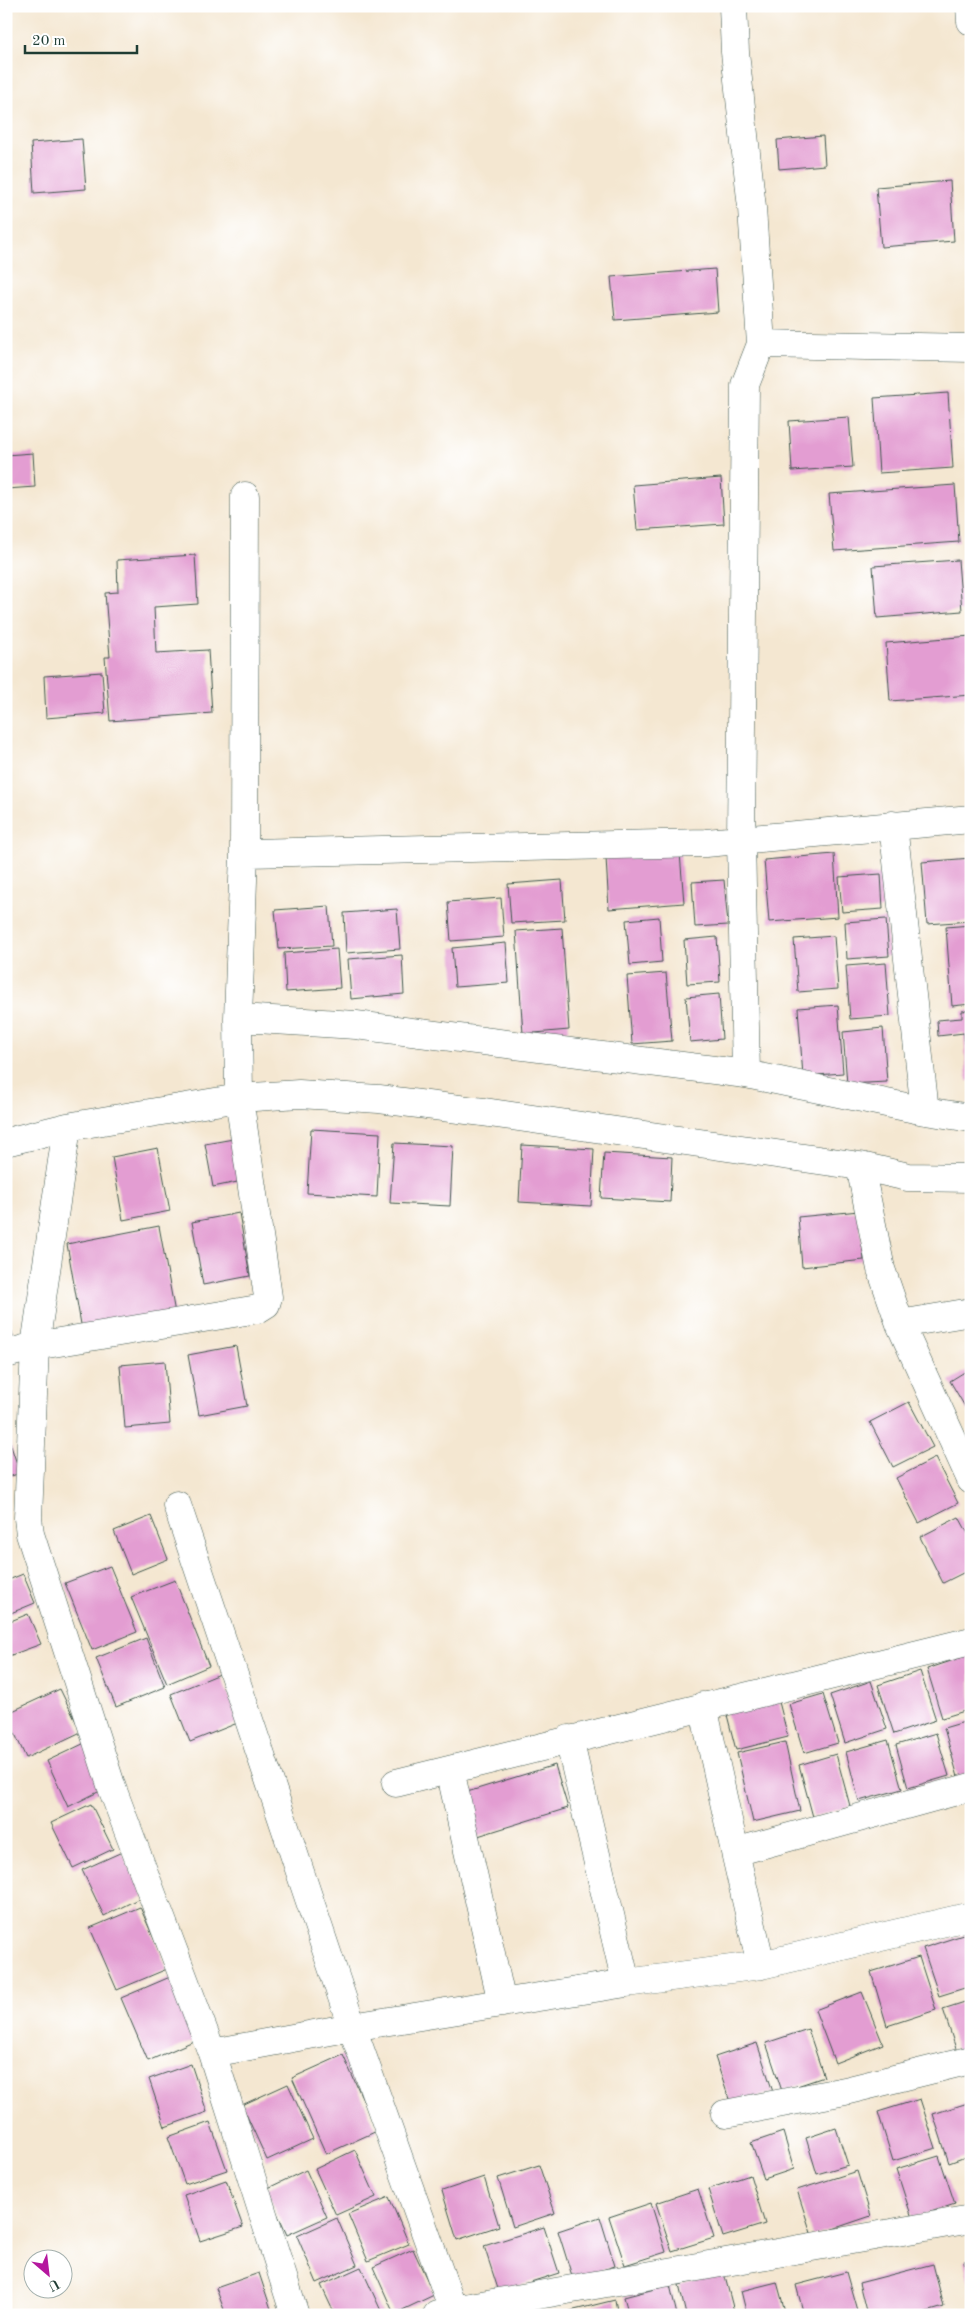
<svg xmlns="http://www.w3.org/2000/svg" width="977" height="2321" font-family="'Old Standard TT',serif">
<rect width="100%" height="100%" fill="#fff"/>
<filter id="ink" filterUnits="userSpaceOnUse"><feTurbulence type="fractalNoise" baseFrequency=".02" numOctaves="2"/><feDisplacementMap in="SourceGraphic" scale="10" xChannelSelector="R" yChannelSelector="G"/><feConvolveMatrix kernelMatrix="1 2 1 2 8 2 1 2 1" color-interpolation-filters="sRGB"/></filter>
<filter id="wash" filterUnits="userSpaceOnUse"><feTurbulence type="fractalNoise" baseFrequency=".0096" numOctaves="4" result="noise"/><feDisplacementMap in="SourceGraphic" scale="20" xChannelSelector="R" yChannelSelector="G"/><feGaussianBlur stdDeviation="1.12" result="paint"/><feColorMatrix in="noise" values="0 0 0 0 0 0 0 0 0 0 0 0 0 0 0 0 0 1.4 0 .05"/><feComposite in="paint" operator="in"/></filter>
<g filter="url(#wash)">
<rect width="100%" height="100%" fill="#f4e7d1"/>
<g id="blocks">
<path fill="#e39dd2" d="M823 136 825 165 779 169 777 140Z
M82 139 86 189 34 193 31 143Z
M950 181 954 241 881 247 876 187Z
M715 269 718 312 615 320 611 277Z
M948 393 953 468 879 473 874 398Z
M849 417 853 467 792 471 789 421Z
M33 453 35 487 6 489V455Z
M721 478 724 524 637 530 633 485Z
M955 485 959 542 834 551 829 494Z
M195 555 198 604 154 607 156 653 208 650 212 713 110 721 105 657H110L105 593 118 592 117 560Z
M958 560 962 611 877 618 873 566Z
M971 636V695L890 701 886 643Z
M102 672 105 713 46 718 44 676Z
M680 853 684 903 609 909 606 858Z
M834 854 838 917 769 922 764 860Z
M971 858V921L927 924 922 862Z
M881 874 883 909 842 912 839 877Z
M562 880 565 920 511 923 508 884Z
M724 880 728 925 695 927 692 882Z
M501 898 504 937 451 941 448 902Z
M329 906 332 946 279 949 275 910Z
M397 909 400 949 346 953 344 913Z
M659 917 662 962 630 965 626 920Z
M886 919 889 956 847 959 845 922Z
M971 925V1004L952 1006 946 927Z
M562 928 569 1030 523 1034 516 931Z
M834 936 838 989 798 992 794 939Z
M717 937 720 982 687 984 684 940Z
M506 943 509 983 455 987 452 948Z
M337 949 340 988 286 992 284 953Z
M402 955 404 994 351 999 348 959Z
M886 963 890 1016 850 1019 846 966Z
M666 973 672 1041 632 1044 627 976Z
M719 994 722 1039 690 1042 686 997Z
M838 1005 843 1073 803 1076 798 1008Z
M971 1010V1081H967L964 1033 938 1036 937 1020 962 1018V1011Z
M883 1028 887 1082 847 1084 843 1032Z
M311 1129 380 1133 377 1197 307 1193Z
M239 1138 247 1180 213 1187 205 1144Z
M394 1143 453 1146 450 1206 390 1203Z
M522 1145 594 1149 591 1206 519 1202Z
M158 1148 170 1211 123 1220 112 1157Z
M604 1153 672 1157 670 1202 601 1198Z
M859 1211 864 1260 802 1267 798 1217Z
M239 1213 250 1276 203 1285 192 1222Z
M159 1226 175 1313 82 1330 67 1244Z
M6 1313 17 1348 6 1351Z
M236 1346 247 1406 199 1415 188 1355Z
M165 1361 170 1424 125 1428 120 1365Z
M971 1368V1417L950 1381Z
M909 1402 933 1447 893 1467 870 1422Z
M6 1431 20 1473 6 1478Z
M935 1458 958 1503 919 1523 896 1478Z
M151 1516 168 1559 131 1574 114 1531Z
M959 1517 971 1539V1569L943 1583 920 1537Z
M110 1566 137 1632 92 1650 65 1583Z
M23 1574 35 1603 6 1615V1581Z
M175 1580 209 1666 167 1684 131 1597Z
M28 1614 41 1644 6 1657V1623Z
M146 1638 165 1687 116 1707 96 1658Z
M969 1655 971 1709 942 1718 927 1669Z
M920 1671 936 1720 894 1734 878 1685Z
M220 1674 240 1722 190 1742 171 1694Z
M871 1681 887 1729 845 1743 830 1695Z
M60 1689 81 1732 26 1758 6 1714Z
M823 1694 838 1743 804 1753 789 1704Z
M778 1698 788 1737 736 1750 726 1711Z
M971 1720V1773L958 1777 944 1728Z
M936 1733 949 1776 908 1788 896 1745Z
M888 1740 902 1789 859 1801 846 1752Z
M87 1742 108 1787 68 1807 47 1761Z
M785 1742 800 1811 753 1822 737 1753Z
M836 1754 850 1806 813 1817 799 1765Z
M555 1765 568 1808 478 1836 464 1793Z
M91 1804 113 1849 73 1868 51 1823Z
M122 1852 144 1896 104 1916 82 1870Z
M140 1907 167 1969 117 1990 90 1928Z
M966 1934 971 1950V1986L939 1996 923 1948Z
M919 1957 936 2010 887 2026 871 1972Z
M170 1977 198 2039 148 2061 121 1998Z
M862 1992 883 2044 835 2063 815 2010Z
M971 2000V2054L959 2058 943 2009Z
M808 2029 824 2077 782 2091 766 2043Z
M757 2043 773 2092 731 2105 715 2057Z
M343 2055 377 2131 326 2154 292 2078Z
M191 2064 207 2112 165 2127 149 2079Z
M288 2084 313 2139 267 2160 242 2105Z
M920 2099 936 2148 893 2161 878 2112Z
M971 2102V2155L949 2163 933 2114Z
M210 2122 227 2170 185 2184 168 2137Z
M836 2128 848 2165 817 2174 806 2138Z
M783 2132 794 2169 764 2179 751 2143Z
M355 2150 376 2197 336 2215 315 2169Z
M939 2156 955 2204 912 2218 896 2169Z
M539 2165 555 2213 513 2227 498 2178Z
M306 2170 327 2217 287 2235 266 2189Z
M857 2171 871 2216 812 2236 797 2190Z
M750 2175 765 2224 723 2237 708 2189Z
M484 2177 499 2226 457 2240 442 2191Z
M226 2180 243 2227 200 2241 184 2195Z
M698 2189 714 2238 672 2251 656 2203Z
M389 2197 409 2244 368 2261 348 2214Z
M651 2203 666 2252 625 2265 609 2217Z
M600 2217 615 2266 573 2279 558 2231Z
M337 2218 357 2265 317 2283 297 2236Z
M544 2227 559 2273 499 2292 484 2246Z
M413 2249 434 2295 394 2314 373 2267Z
M971 2260V2287H970L964 2261Z
M933 2264 944 2307 916 2315H867L859 2283Z
M361 2267 382 2313 378 2315H335L321 2285Z
M846 2272 858 2314 804 2315 796 2285Z
M259 2273 273 2315H226L216 2288Z
M724 2273 735 2315H686L679 2285Z
M777 2282 786 2315H747L741 2291Z
M670 2285 677 2315H629L624 2297Z
M615 2300 618 2315H571L570 2311Z"/>
</g>
</g>
<g filter="url(#ink)">
<use href="#blocks" fill-opacity="0" stroke="#3f564c" stroke-width="1"/>
<g fill="none" stroke-linecap="round" stroke-linejoin="round">
<g stroke="#3f564c" stroke-width="29">
<path id="minor" d="M733 6 735 52 752 208 761 344
M970 6 971 21
M245 496 244 853 706 843 971 819
M893 825 925 1111
M238 1018 356 1025 746 1074 925 1111 971 1118
M746 1074 741 840 745 385 761 344 971 348
M67 1127 35 1346 28 1518 30 1534 112 1788 212 2053 295 2315
M6 1142 67 1127 239 1098 299 1094 379 1099 483 1112 860 1166 908 1177 971 1178
M860 1166 881 1269 900 1324 971 1480
M900 1324 971 1312
M6 1354 35 1346 258 1309 266 1304 268 1297 239 1098 238 1018 244 853
M177 1505 352 2027 212 2053
M703 1706 735 1852 971 1787
M569 1739 626 1983
M450 1770 502 2003
M396 1783 971 1641
M735 1852 761 1965
M725 2114 845 2091 971 2060
M453 2310 352 2027 626 1983 761 1965 971 1916
M437 2315 453 2310 971 2219"/>
</g>
<use href="#minor" stroke="#fff" stroke-width="28"/>
</g>
</g>
<rect width="977" height="2321" fill="none" stroke="#fff" stroke-width="25"/>
<g transform="translate(48 2274) rotate(152)"><circle r="24" fill="#ffffff" stroke="#a5b1ae"/>
<path d="M0-4L9 19L0 12L-9 19Z" fill="#b5179e"/>
<text y="-8" font-size="14" font-weight="bold" text-anchor="middle" fill="#1f3d34">U</text>
</g>
<path d="M25 45v8h112v-8" fill="none" stroke="#1f3d34" stroke-width="2.5"/>
<text x="32" y="45" font-size="15" fill="#1f3d34" stroke="#ffffff" stroke-width="4" paint-order="stroke">20 m</text>
</svg>
